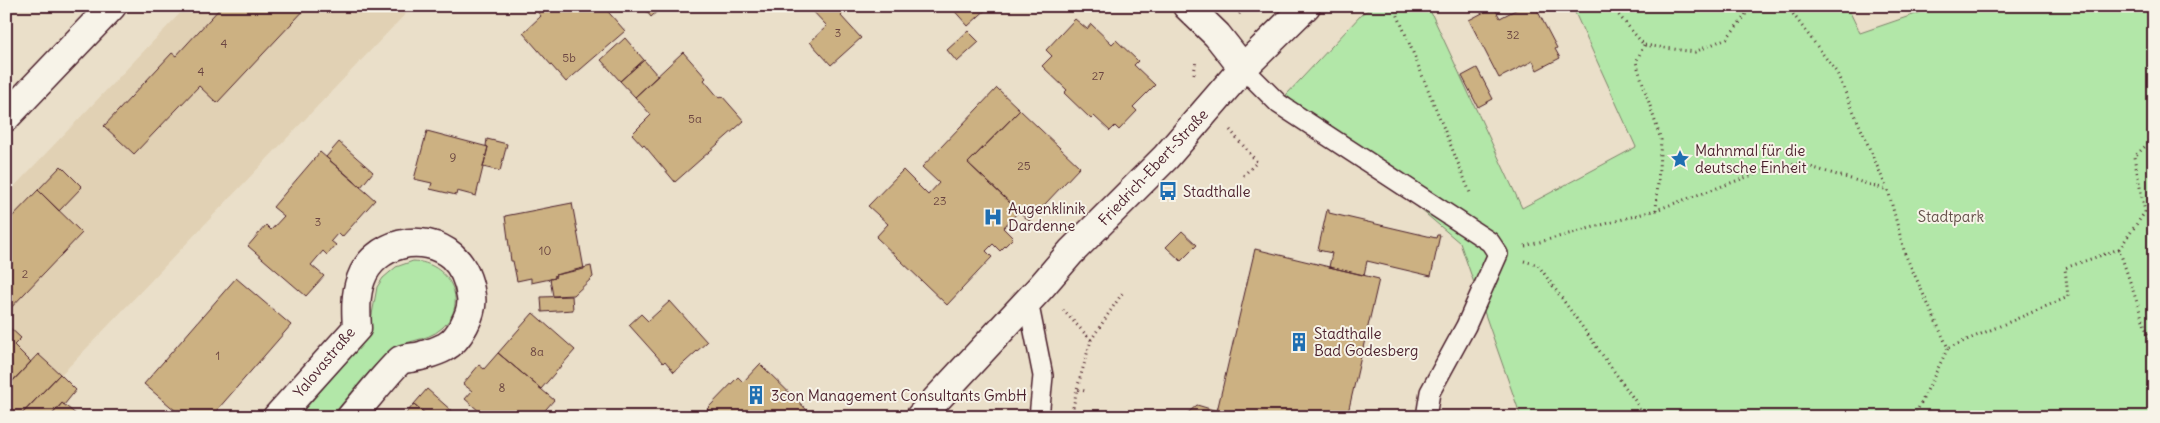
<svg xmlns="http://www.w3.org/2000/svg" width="2160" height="423" font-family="Delius,sans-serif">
<rect width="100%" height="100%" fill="#eadfc9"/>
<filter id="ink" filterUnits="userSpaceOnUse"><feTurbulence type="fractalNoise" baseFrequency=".02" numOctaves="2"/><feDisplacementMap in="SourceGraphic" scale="10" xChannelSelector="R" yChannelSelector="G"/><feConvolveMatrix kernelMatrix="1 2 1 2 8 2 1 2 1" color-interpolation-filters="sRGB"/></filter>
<g filter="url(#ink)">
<path fill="#e1d1b4" d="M187 6H413L21 417H6V195Z"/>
<path fill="#b2e7a8" stroke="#7e836a" d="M1375 6H1428L1522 208 1636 147 1572 6H1847L1860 33 1939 6H2146L2154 33V417H1521L1460 243 1286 95 1363 13Z
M413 261C448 262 471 302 442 328 426 343 401 339 387 353 367 372 349 396 331 417H298L368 337 377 287 383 278 396 267Z"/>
<path fill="#ccb182" stroke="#4a1f2b" d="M222 6H308L217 103 199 86 134 154 104 126 172 53 176 56Z
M532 6H603L625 31 566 82 523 33 541 16Z
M642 6H663L651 17Z
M808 6H851L841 16 861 38 831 65 810 42 827 26Z
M950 6H990L968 26Z
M1523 6H1535L1557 48 1555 49 1560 58 1537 70 1533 61 1499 78 1469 20 1494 7 1500 18Z
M1075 19 1087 29 1091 24 1112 44 1116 40 1138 61 1134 65 1155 85 1133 107 1137 111 1119 130 1115 126 1110 131 1094 116 1091 119 1064 93 1067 90 1042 66 1052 56 1046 50Z
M968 31 979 42 957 62 947 50Z
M625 38 644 60 620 81 601 60Z
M683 52 706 78 704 80 719 98 722 96 744 121 675 182 644 145 643 146 632 134 651 115 635 97Z
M644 60 658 76 635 97 620 81Z
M1477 68 1493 99 1478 107 1462 76Z
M997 88 1020 110 968 163 1019 211 1003 228 1013 238 1000 251 993 244 986 251 992 257 947 305 876 237 888 224 868 206 903 170 928 195 939 183 922 167Z
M1020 110 1080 167 1029 221 968 163Z
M427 131 488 147 476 196 457 191 456 195 430 189 432 183 414 179Z
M487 139 507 144 500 171 483 167 488 147 486 146Z
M339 142 373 172 361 187 326 157Z
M320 152 375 200 342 237 338 233 331 241 336 245 327 255 323 251 311 265 324 276 306 296 248 246 266 225 271 230 284 216 273 207Z
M61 166 82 187 59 211 38 190Z
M38 190 82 233 6 313V223Z
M572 203 584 269 555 275V278L531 283V278L517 281 513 261H511L505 216Z
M1327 210H1329V213L1436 238 1437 235H1440L1431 276 1367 261 1364 275 1329 267 1332 253 1318 250Z
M1182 231 1197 245 1181 261 1166 247Z
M1255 249 1379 279 1347 417H1183L1197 405 1217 411Z
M591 266 593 277 574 295 553 296 550 279 555 278V275Z
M236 278 291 325 211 417H183L144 384Z
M572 296 573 310 542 312 541 297Z
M670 301 707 342 674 372 665 361 663 363 629 325 641 314 648 321Z
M533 313 575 350 541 389 498 353Z
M6 324 21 338 14 345 31 362 6 388Z
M498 353 554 400 539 417H486L465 399 472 391 463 384 479 365 484 369Z
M38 354 60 374 19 417H13L6 410V388Z
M760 364 814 417H715L707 409 738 377 743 382Z
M60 374 76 390 64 405 62 403 50 417H19Z
M427 389 453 412 449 417H429L414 404Z
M62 403 77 415 80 417H50Z
M414 404 429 417H403Z"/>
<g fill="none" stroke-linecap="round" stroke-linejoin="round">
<g stroke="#4a1f2b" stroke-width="22">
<path id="service" d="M1243 68 1279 104 1490 242 1498 254 1466 326 1430 392 1426 417
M1028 301 1043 376 1039 417"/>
</g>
<g stroke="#4a1f2b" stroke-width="31">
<path id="minor" d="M1187 6 1217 35 1243 68
M277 417 357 328C356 312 355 295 361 279 374 243 423 231 452 256 463 266 469 281 471 296 474 312 459 340 445 347 438 351 431 353 424 355 417 358 408 357 401 360 394 364 360 407 351 417"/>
</g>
<g stroke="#4a1f2b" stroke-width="31">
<path id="tertiary" d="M6 117 112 6
M920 417 1041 287 1071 252 1166 157 1243 68 1306 6"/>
</g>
<path stroke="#4a1f2b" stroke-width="3" stroke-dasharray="1 4" stroke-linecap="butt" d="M1394 6 1471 195
M1615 6 1617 13 1644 45 1695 52 1727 38 1745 16 1749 6
M1787 6 1837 73 1887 189
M1239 14 1248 6
M1644 45 1636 62 1661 140 1656 210
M1194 74 1196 60
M1230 130 1257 162 1241 178
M1525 246 1656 210 1772 168 1797 163 1888 190 1905 254 1948 348 2068 297 2065 268 2119 249 2154 353
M2119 249 2145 212 2134 157 2154 138
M1524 261 1538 265 1636 402 1643 417
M1063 310 1091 340 1077 389
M1091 340 1123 292
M1071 417 1077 389 1085 391
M1914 417 1948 348"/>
<use href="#service" stroke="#f7f3e8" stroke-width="19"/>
<use href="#minor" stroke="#f7f3e8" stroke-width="28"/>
<use href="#tertiary" stroke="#f7f3e8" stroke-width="28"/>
</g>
</g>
<defs>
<g id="sight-bare" transform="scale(1.5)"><path d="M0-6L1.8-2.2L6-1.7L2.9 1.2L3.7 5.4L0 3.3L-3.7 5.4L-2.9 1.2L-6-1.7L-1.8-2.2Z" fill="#1f6fb2" stroke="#f7f3e8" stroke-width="2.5" paint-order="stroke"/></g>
<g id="bus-bare" transform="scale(1.5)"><path d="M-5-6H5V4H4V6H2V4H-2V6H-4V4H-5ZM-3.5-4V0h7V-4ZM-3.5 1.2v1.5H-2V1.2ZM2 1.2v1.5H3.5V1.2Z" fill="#1f6fb2" stroke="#f7f3e8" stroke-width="2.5" paint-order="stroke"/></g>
<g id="hospital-bare" transform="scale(1.5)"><path d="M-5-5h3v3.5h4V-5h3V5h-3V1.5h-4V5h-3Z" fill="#1f6fb2" stroke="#f7f3e8" stroke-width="2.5" paint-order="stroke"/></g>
<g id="building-bare" transform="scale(1.5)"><path d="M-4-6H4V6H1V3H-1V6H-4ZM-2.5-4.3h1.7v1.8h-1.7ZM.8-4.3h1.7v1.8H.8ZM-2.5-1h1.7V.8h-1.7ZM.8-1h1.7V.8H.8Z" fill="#1f6fb2" stroke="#f7f3e8" stroke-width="2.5" paint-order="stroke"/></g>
</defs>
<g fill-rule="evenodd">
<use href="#sight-bare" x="1680" y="159"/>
<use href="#bus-bare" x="1168" y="191"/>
<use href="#hospital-bare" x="993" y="217"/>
<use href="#building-bare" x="1299" y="342"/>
<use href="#building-bare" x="756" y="395"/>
</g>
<g text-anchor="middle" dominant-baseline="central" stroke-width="4" stroke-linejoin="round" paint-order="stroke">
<g font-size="12" fill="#6a4441">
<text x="838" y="32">3</text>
<text x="1513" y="34">32</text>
<text x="224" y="43">4</text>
<text x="569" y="57">5b</text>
<text x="201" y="71">4</text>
<text x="1098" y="75">27</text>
<text x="695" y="118">5a</text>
<text x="453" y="157">9</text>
<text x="1024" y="165">25</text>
<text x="940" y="200">23</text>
<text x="318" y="221">3</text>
<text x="545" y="250">10</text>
<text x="25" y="273">2</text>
<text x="537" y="351">8a</text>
<text x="218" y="355">1</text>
<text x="502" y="387">8</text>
</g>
<g font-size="15" fill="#4a1f2b" stroke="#f7f3e8" text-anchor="start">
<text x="1695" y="150">Mahnmal für die<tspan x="1695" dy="17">deutsche Einheit</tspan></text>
<text x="1183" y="191">Stadthalle</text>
<text x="1008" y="208">Augenklinik<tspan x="1008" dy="17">Dardenne</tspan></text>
<text x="1314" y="333">Stadthalle<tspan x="1314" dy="17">Bad Godesberg</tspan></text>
<text x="771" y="395">3con Management Consultants GmbH</text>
</g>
<g font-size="15" fill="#4a1f2b" stroke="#f7f3e8">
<text transform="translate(1153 167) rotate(-47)">Friedrich-Ebert-Straße</text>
<text transform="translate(324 362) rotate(-50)">Yalovastraße</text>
</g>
<g font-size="15" fill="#64514a" stroke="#f7f3e8">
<text x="1951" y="216">Stadtpark</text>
</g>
</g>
<rect width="2160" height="423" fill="none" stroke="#f7f3e8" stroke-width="25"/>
<rect x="12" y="12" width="2135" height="398" fill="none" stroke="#4a1f2b" stroke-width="2" filter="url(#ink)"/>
</svg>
